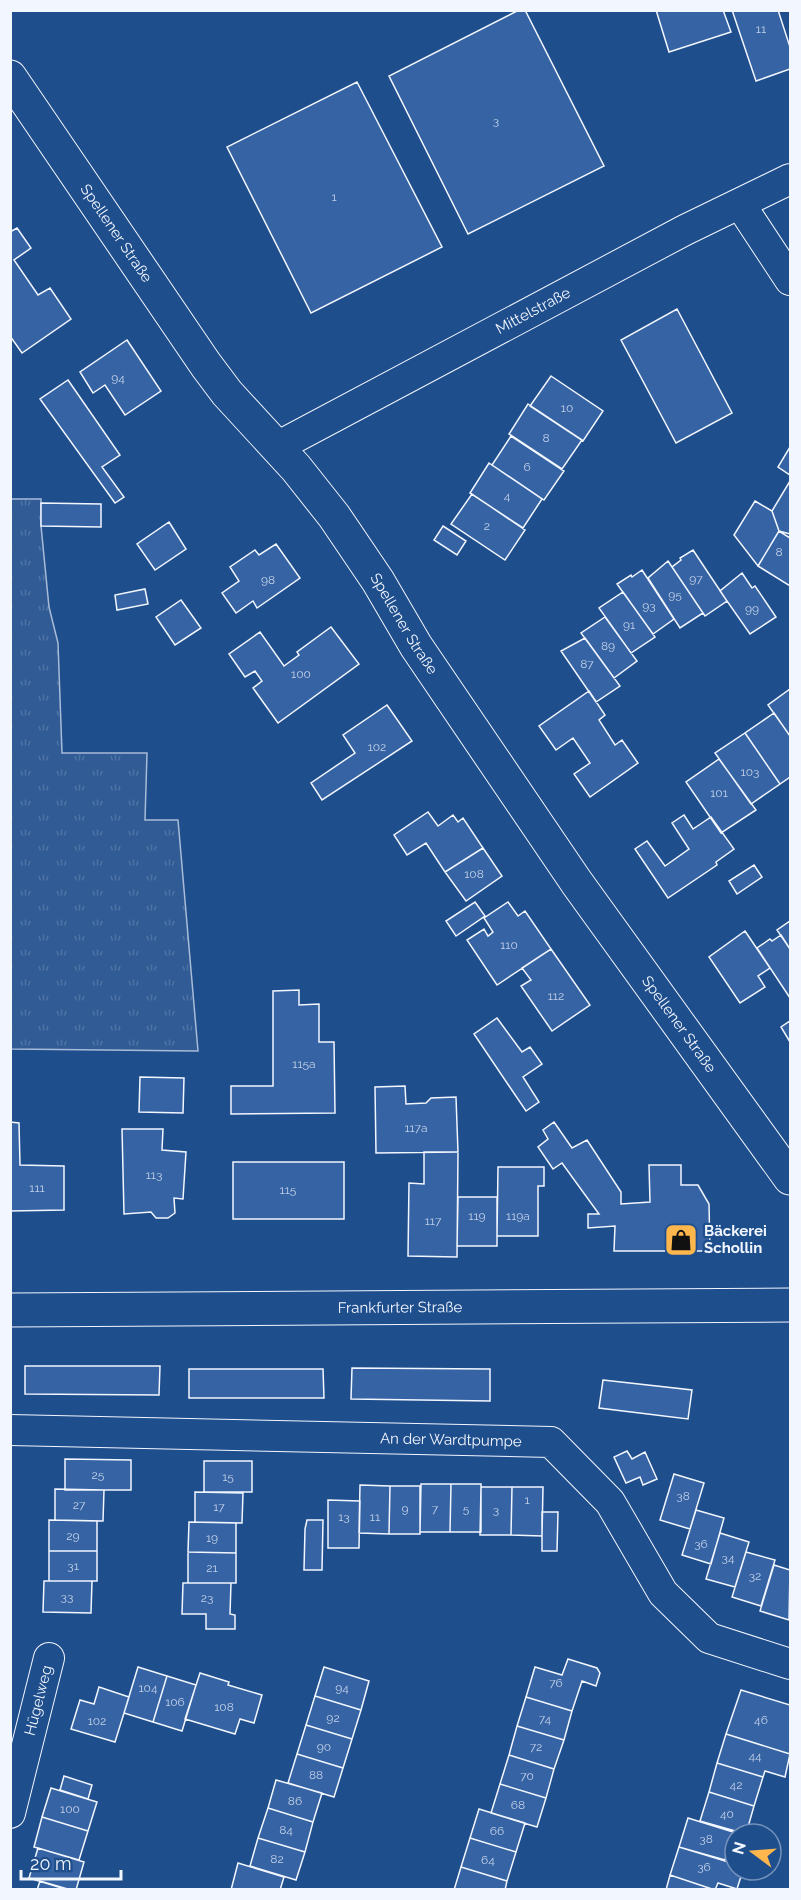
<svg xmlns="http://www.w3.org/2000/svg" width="801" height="1900" font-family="Raleway,sans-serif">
<defs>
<pattern id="grass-tufts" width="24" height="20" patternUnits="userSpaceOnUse" patternTransform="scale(1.5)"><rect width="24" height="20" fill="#305b95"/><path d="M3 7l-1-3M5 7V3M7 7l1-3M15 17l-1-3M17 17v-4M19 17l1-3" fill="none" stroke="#4e73a5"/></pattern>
</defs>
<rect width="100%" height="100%" fill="#1f4e8c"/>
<path fill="url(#grass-tufts)" stroke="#a8bbd7" stroke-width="1.5" d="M11 499H41V526L49 607 58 643 62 753H147L145 820H178L198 1051 11 1049Z"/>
<path fill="#3563a3" stroke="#f2f6ff" stroke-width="1.5" d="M519 10H525L604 166 468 234 389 76Z
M656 10H723L731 32 669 52Z
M732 10H778L790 47V69L756 81Z
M357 82 442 247 311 313 227 147Z
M17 228 31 248 14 260 38 295 50 288 71 319 22 353 10 336V232Z
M677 309 732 413 676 443 621 340Z
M127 340 161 391 125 415 105 385 93 393 80 372Z
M551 376 603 411 583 441 530 406Z
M68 380 120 455 102 467 124 497 115 503 40 399Z
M528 404 582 440 562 469 509 434Z
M511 436 564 471 544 500 492 465Z
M790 447V475L778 467Z
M489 463 542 499 523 528 470 493Z
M790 481V534L779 531 772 511Z
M472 494 525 530 505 560 451 524Z
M755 501 772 511 779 531 758 566 734 535Z
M41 503 101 504V527L41 526Z
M169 522 186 549 155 570 137 544Z
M443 526 466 541 457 555 434 540Z
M779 531 790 538V586L758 566Z
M276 544 300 578 257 608 253 601 236 613 222 593 239 581 230 567 255 550 259 555Z
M693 550 727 601 705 616 672 567 681 560 680 558Z
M668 561 703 613 680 628 648 578Z
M642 570 674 619 653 634 617 584 631 575 632 577Z
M742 573 752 588 755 586 776 617 750 634 720 591Z
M145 589 148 604 117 610 115 595Z
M623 592 655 637 631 653 599 608Z
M181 600 201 628 175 645 156 617Z
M605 617 637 661 614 678 581 633Z
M331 627 359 664 278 723 253 688 262 681 255 671 245 677 229 654 260 632 284 666 299 655 297 652Z
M585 638 620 686 596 702 561 651Z
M790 689V736L768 705Z
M589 691 605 715 599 720 615 745 622 740 638 763 590 797 574 774 590 763 573 738 556 750 539 726Z
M387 705 412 741 322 800 311 783 355 753 343 735Z
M774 713 790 736V777L780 784 745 733Z
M745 733 780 784 751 804 715 753Z
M719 759 756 810 721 833 686 782Z
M428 812 438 826 453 815 458 822 463 818 483 848 445 872 426 843 407 855 394 835Z
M684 815 693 829 711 817 734 849 716 862 717 865 668 898 635 849 647 841 665 866 689 849 672 823Z
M483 848 502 876 466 901 445 872Z
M754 865 762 877 737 894 729 881Z
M475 902 485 916 456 936 446 921Z
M508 902 518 916 525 911 551 949 497 985 467 940 484 929 488 936 493 932 484 918Z
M790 921V949L777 930Z
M745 931 770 968 758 976 765 987 740 1003 709 957Z
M781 935 790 949V998L757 948 770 939 772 941Z
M551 949 590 1005 552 1031 521 986 531 980 522 968Z
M299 990V1005L319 1004V1042H334L335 1113 231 1114V1086H273V991Z
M497 1018 522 1052 530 1047 542 1064 523 1077 539 1102 526 1111 474 1034Z
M790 1021V1042L781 1027Z
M140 1077 184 1078 183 1113 139 1112Z
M405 1086 406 1104 426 1103 431 1098 456 1097 458 1152 376 1153 375 1087Z
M10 1122 19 1123 20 1165 64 1166V1210L10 1211Z
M554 1122 572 1148 587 1140 621 1192V1204L650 1202 649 1165H681V1185H698L709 1204 710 1251H614L615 1226 588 1228V1214H599L562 1163 553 1169 538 1147 548 1139 543 1130Z
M122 1129H163L162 1150 186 1152 183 1199 174 1198 175 1213 168 1218H156L151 1212 124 1214Z
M424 1152H458L457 1257 408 1256 409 1183 424 1184Z
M233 1162H344V1219H233Z
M498 1167H544V1186H538V1236H497Z
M458 1197H497V1246H457Z
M25 1366H160L159 1395 25 1394Z
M352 1368 490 1369V1401L351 1399Z
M189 1369H323L324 1398H189Z
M603 1380 692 1390 688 1419 599 1408Z
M627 1451 632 1459 645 1452 657 1479 643 1485 640 1477 626 1483 614 1457Z
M65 1459 131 1460V1490H65Z
M204 1461H252V1492H204Z
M674 1474 704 1483 690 1529 660 1520Z
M421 1484H451L450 1532H420Z
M451 1484H481V1532H450Z
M360 1485 390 1486 389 1534 359 1533Z
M390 1486H420V1534H389Z
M481 1487H512L511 1535H480Z
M512 1487H543L542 1536 511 1535Z
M55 1489 104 1490 103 1521 55 1520Z
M195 1492 243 1493 242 1523 195 1522Z
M328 1500 360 1501 359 1548H328Z
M696 1510 724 1518 711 1564 682 1555Z
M542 1512H558L557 1551H542Z
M49 1520 97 1521V1551H49Z
M307 1520H323L322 1570H304L305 1529Z
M189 1522 236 1523V1553L188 1552Z
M720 1533 749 1542 735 1587 706 1579Z
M49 1551H97V1581H49Z
M188 1552 236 1553V1583H188Z
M746 1552 775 1560 761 1606 732 1597Z
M774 1565 790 1570 789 1620 760 1611Z
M44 1581H92L91 1613 43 1612Z
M183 1583H231L230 1614 235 1615V1629H206V1614H182Z
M568 1659 597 1668 600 1673 596 1686 582 1681 572 1711 526 1697 535 1667 562 1675Z
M138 1667 167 1676 153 1722 124 1713Z
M324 1667 369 1681 361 1710 315 1696Z
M200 1673 229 1682 228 1685 262 1695 254 1723 240 1719 235 1734 185 1719Z
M167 1676 196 1685 182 1731 153 1722Z
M99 1687 129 1697 115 1742 71 1729 80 1700 94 1704Z
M741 1690 790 1705V1754L726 1734Z
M315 1696 361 1710 352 1739 306 1725Z
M526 1697 572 1711 564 1740 517 1726Z
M306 1725 352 1739 343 1768 297 1754Z
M517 1726 564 1740 554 1769 509 1755Z
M726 1734 790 1754 785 1777 765 1771 763 1777 717 1763Z
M297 1754 343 1768 334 1797 288 1783Z
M509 1755 554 1769 546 1798 500 1784Z
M717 1763 763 1777 754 1806 709 1792Z
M64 1776 92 1785 88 1799 60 1790Z
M276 1780 322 1793 313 1822 268 1808Z
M500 1784 546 1798 537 1827 491 1813Z
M51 1788 97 1802 88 1831 42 1817Z
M709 1792 754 1806 746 1834 700 1821Z
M268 1808 313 1822 305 1852 258 1838Z
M479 1809 525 1823 516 1852 470 1838Z
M42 1817 88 1831 79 1860 34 1847Z
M688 1818 733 1832 725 1860 679 1847Z
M258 1838 305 1852 296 1880 250 1866Z
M470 1838 516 1852 507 1881 461 1867Z
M679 1847 735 1864V1870H743L737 1889 718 1883 715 1890 670 1875Z
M38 1848 84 1862 76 1890H68L29 1878Z
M238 1863 284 1877 280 1890H231Z
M461 1867 507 1881 505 1890H454Z
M670 1875 715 1890H666Z
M40 1881 68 1889V1890H37Z"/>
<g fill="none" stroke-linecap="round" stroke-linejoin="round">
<g stroke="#f2f6ff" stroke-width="32">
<g id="street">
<path d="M740 204 790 280"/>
<path id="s1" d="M277 447 685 230 790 179"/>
<path id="s2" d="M10 1430 551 1442 610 1502 663 1593 709 1638 790 1664"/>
<path id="s3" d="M10 1813 49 1658"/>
</g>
</g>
<g stroke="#f2f6ff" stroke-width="35">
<g id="secondary">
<path id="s4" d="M10 77 206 365 227 393 296 468 334 516 378 581 416 646 577 883 790 1178"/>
<path id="s5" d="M10 1310 790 1305"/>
</g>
</g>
<use href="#street" stroke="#1f4e8c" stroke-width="30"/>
<use href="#secondary" stroke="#1f4e8c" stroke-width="33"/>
</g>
<defs>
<g id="shop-square" transform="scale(1.725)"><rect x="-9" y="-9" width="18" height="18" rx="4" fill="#ffb74d" stroke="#1f4e8c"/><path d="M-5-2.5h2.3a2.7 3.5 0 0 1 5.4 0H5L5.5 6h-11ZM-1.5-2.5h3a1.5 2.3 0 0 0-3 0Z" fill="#111"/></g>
</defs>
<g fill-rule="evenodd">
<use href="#shop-square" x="681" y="1240"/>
</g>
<g text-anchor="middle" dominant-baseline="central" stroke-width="4.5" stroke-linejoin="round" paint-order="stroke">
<g font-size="12" fill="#c3d1e8">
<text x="761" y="29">11</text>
<text x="496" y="121">3</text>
<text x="334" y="197">1</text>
<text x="118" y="378">94</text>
<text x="567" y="408">10</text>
<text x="546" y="438">8</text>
<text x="527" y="467">6</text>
<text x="507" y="496">4</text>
<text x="487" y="526">2</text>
<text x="779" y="552">8</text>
<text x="696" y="579">97</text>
<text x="268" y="580">98</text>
<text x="675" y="595">95</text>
<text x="649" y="606">93</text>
<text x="752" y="609">99</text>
<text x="629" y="625">91</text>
<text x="608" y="646">89</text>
<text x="587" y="664">87</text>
<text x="301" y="674">100</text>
<text x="377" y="747">102</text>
<text x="750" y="772">103</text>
<text x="719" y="793">101</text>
<text x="474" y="874">108</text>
<text x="509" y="945">110</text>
<text x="556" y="996">112</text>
<text x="304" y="1064">115a</text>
<text x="416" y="1128">117a</text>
<text x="154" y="1175">113</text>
<text x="37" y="1188">111</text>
<text x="288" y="1190">115</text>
<text x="477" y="1216">119</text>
<text x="518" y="1216">119a</text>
<text x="433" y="1221">117</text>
<text x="98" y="1475">25</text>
<text x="228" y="1477">15</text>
<text x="683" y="1496">38</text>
<text x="527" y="1500">1</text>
<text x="79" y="1505">27</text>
<text x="219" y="1507">17</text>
<text x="405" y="1509">9</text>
<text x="435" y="1509">7</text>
<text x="466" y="1509">5</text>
<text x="496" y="1510">3</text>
<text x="344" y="1517">13</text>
<text x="375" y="1517">11</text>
<text x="73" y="1536">29</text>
<text x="212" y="1538">19</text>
<text x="701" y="1544">36</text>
<text x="728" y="1558">34</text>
<text x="73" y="1566">31</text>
<text x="212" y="1568">21</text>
<text x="755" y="1576">32</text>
<text x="67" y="1597">33</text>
<text x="207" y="1598">23</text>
<text x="556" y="1683">76</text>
<text x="148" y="1688">104</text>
<text x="342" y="1688">94</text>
<text x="175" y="1702">106</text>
<text x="224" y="1707">108</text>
<text x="333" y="1718">92</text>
<text x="545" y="1719">74</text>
<text x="761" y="1720">46</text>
<text x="97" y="1721">102</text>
<text x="324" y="1747">90</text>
<text x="536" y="1747">72</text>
<text x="755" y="1756">44</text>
<text x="316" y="1775">88</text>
<text x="527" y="1776">70</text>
<text x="736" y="1785">42</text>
<text x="295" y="1801">86</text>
<text x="518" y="1805">68</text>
<text x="70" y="1809">100</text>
<text x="727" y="1814">40</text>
<text x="286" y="1830">84</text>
<text x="497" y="1831">66</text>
<text x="706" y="1839">38</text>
<text x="277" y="1859">82</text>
<text x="488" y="1860">64</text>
<text x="704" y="1867">36</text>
</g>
<g font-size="15" fill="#f2f6ff" stroke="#1f4e8c">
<text stroke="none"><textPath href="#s4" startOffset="189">Spellener Straße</textPath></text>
<text stroke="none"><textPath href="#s1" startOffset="290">Mittelstraße</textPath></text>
<text stroke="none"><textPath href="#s4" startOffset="675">Spellener Straße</textPath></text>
<text stroke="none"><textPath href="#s4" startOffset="1161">Spellener Straße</textPath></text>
<text stroke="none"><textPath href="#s5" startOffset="390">Frankfurter Straße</textPath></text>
<text stroke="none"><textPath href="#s2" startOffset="441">An der Wardtpumpe</textPath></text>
<text stroke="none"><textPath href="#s3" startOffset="116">Hügelweg</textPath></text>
</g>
<g font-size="15" font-weight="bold" fill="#f2f6ff" stroke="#1f4e8c" text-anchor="start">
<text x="704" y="1231">Bäckerei<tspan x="704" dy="17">Schollin</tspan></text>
</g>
</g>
<rect width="801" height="1900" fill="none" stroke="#f2f6ff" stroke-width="24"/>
<g transform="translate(753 1852) rotate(286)"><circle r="28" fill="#1f4e8c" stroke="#7391ba" stroke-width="1.5"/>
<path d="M0-4.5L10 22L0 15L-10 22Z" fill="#ffb74d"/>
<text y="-9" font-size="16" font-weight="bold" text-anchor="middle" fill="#f2f6ff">N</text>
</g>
<path d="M21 1870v9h100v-9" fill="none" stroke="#f2f6ff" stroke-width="3"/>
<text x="30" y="1870" font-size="18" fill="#f2f6ff" stroke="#1f4e8c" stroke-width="4.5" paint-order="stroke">20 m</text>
</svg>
